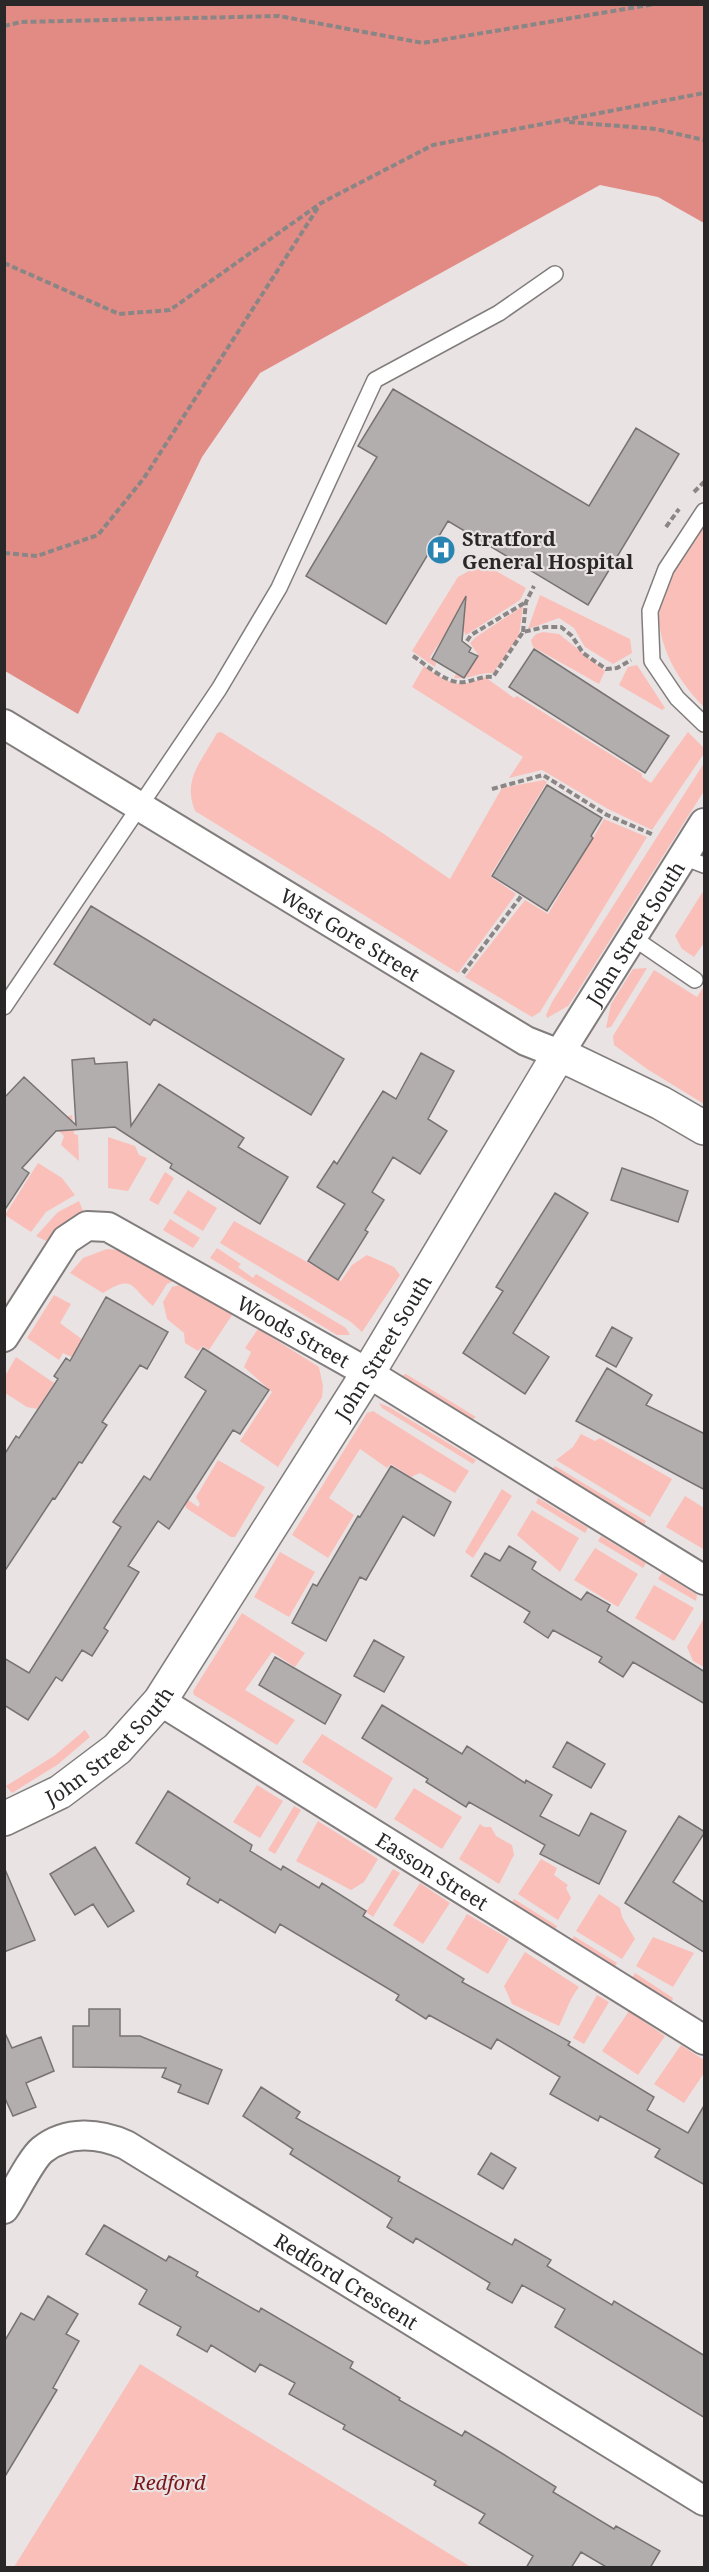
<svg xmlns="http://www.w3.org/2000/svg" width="709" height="2572" font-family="'Noto Serif',serif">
<rect width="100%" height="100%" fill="#e9e3e3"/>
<path fill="#fabfb9" d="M704 524V707C677 681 647 631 664 592 674 568 691 546 704 524Z
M476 567H489L526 588 520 600 466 635 460 625 450 627 430 657 436 663 435 667 412 651 458 577Z
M540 595 630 639 632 653 613 664 585 647 574 628 559 618 528 629Z
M523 606 519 636 493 673C479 672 468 680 454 678L456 674 464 678 479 656 470 643 476 637Z
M543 632 559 634 605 671 599 684 533 647 531 640 536 634Z
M637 665 665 708 662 710 619 685 628 667Z
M424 666C449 683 456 690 485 677L514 698 517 696 642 774V777L651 783 688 732 703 747V755L652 830 608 809 542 770 509 778 523 757 412 687Z
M221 732 381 832 450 879 502 788 544 780 547 782 490 876 516 894 458 973 195 811C182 779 202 761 217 733Z
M704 763V791L576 994 568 1006 547 1018 546 1015 552 1002Z
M604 819 647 837 540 1012 532 1017 465 977 525 900 548 914Z
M702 893H704V943L694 957 682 949 675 936Z
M647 968 611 1027 606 1028 611 1004 633 969Z
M654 970 697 997 704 986V1104L647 1069 614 1045 613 1036Z
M72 1115 74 1134 78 1135 79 1161 61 1145 64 1136 58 1130 61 1119Z
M108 1137 135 1146 139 1155 147 1158 128 1191 108 1188Z
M38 1163 62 1178 75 1195 46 1212 31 1232 5 1215Z
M165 1172 174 1178 158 1205 149 1200Z
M188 1190 217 1208 203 1231 173 1213Z
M79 1201 83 1211 60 1226 46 1241 36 1236 58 1212Z
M170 1219 200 1238 193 1248 163 1230Z
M234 1221 341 1281 352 1265 367 1255 394 1267 400 1275 362 1332 351 1322 220 1243Z
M217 1248 241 1264 238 1267 253 1278 256 1274 346 1328 350 1335H337L210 1258Z
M107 1249 127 1251 178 1279 167 1284 153 1306C131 1288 134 1273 103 1293L70 1273 83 1258Z
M183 1284 232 1315 209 1350 203 1346 198 1351 185 1343 184 1333 167 1319 163 1302 172 1287Z
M54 1295 71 1304 60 1323 87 1343 78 1360 63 1353 59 1360 27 1338Z
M258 1329 319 1367 323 1386 322 1397 278 1467 240 1441 272 1392 244 1367 251 1352 245 1348Z
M16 1357 54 1383 37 1409 27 1407 5 1393V1376Z
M406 1374 476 1417 470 1421 404 1380 401 1376Z
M379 1403 389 1407 476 1460 473 1464 382 1408Z
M373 1411 469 1471 455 1493 420 1473 411 1477 391 1464 387 1468 360 1449 329 1498 354 1515 328 1558 292 1535 367 1413Z
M581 1434 595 1441 600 1438 672 1479 650 1517 556 1460 573 1447Z
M218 1460 265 1487 235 1537H231L186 1508 185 1502 187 1499 198 1507 200 1504 196 1497Z
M555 1466 646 1521 643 1527 551 1470Z
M502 1489 512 1496 473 1558 465 1552Z
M685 1496 704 1508 703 1549 666 1527Z
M538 1498 588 1528 585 1533 536 1503Z
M532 1510 579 1538 560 1572 517 1535Z
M601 1536 646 1563 643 1568 598 1541Z
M595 1548 638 1574 618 1607 574 1580Z
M280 1552 315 1572 289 1617 254 1597Z
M662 1573 697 1595 696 1601 658 1579Z
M654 1585 694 1608 674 1641 635 1618Z
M242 1613 305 1653 295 1667 272 1652 245 1690 295 1720 277 1745 194 1695 193 1691Z
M704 1618V1667L693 1661 687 1647Z
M189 1702 273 1752 270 1756 194 1710Z
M85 1730 90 1737 57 1765 12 1793 6 1786 54 1756Z
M322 1734 393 1778 376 1809 302 1762Z
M257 1785 283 1801 260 1838 233 1822Z
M414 1788 462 1817 442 1849 394 1819Z
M294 1806 301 1810 275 1854 268 1850Z
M318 1821 378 1859 364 1882 351 1890 296 1861Z
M480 1824 484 1827H491L496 1836 512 1845 514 1855 499 1884 459 1859Z
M541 1859 557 1868 554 1875 568 1885 566 1888 571 1898 558 1920 518 1894Z
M393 1869 400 1873 373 1917 366 1912Z
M420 1883 450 1903 423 1944 393 1925Z
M599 1894 620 1908 622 1917 635 1939 622 1959 576 1931Z
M514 1899 557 1926 554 1932 510 1906Z
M467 1914 509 1939 488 1974 446 1949Z
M574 1936 617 1963 614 1968 570 1943Z
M653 1937 694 1953 673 1987 636 1966Z
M525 1952 579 1987C569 2000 566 2012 559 2026L512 2004 504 1986Z
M635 1973 673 1998 671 2003 631 1980Z
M597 1995 609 2002 584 2044 573 2038Z
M629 2011 665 2036 638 2075 602 2051Z
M681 2045 704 2060V2073L684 2103 654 2084Z
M140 2364 471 2567H14Z"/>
<path fill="#e18b84" d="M5 4 704 5V223L658 197 600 185 260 373 202 457 78 714 5 671Z"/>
<path fill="#b3aeae" stroke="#787373" stroke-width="1.5" d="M393 389 589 506 636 428 679 454 588 605 448 521 386 624 306 576 377 457 358 446Z
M466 596 462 641 471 648 469 652 478 656 464 678 432 659Z
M534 649 669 736 645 773 509 687Z
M547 785 602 818 591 836 593 838 547 911 492 876Z
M91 906 344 1059 311 1115 154 1019 150 1025 54 964Z
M421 1053 454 1071 428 1119 447 1131 420 1174 393 1157 372 1192 384 1200 365 1230 368 1232 338 1280 308 1261 345 1204 317 1187 334 1161 337 1164 383 1091 396 1099Z
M94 1058 95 1064 127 1062 131 1126 159 1084 244 1138 238 1147 288 1177 260 1224 170 1168 172 1164 115 1127 56 1131 22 1168 29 1173 4 1211V1098L24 1077 76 1125 72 1060Z
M622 1168 688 1191 678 1222 611 1200Z
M555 1193 588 1213 513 1333 549 1357 525 1394 463 1353 503 1291 496 1287Z
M106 1297 168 1332 147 1369 140 1365 102 1422 107 1425 82 1463 79 1462 55 1499 53 1498 4 1572V1455L16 1436 19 1438 58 1379 54 1376 66 1358 70 1361Z
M612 1327 632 1338 616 1367 596 1356Z
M203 1348 269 1390 240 1434 233 1430 169 1529 158 1521 128 1566 139 1572 104 1628 108 1631 92 1656 82 1650 62 1681 56 1677 28 1720 4 1705V1658L29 1673 121 1527 113 1522 144 1476 150 1480 206 1391 185 1377Z
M607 1368 652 1395 646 1405 705 1434V1490L576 1421Z
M391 1466 451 1502 434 1536 403 1516 366 1580 360 1577 326 1641 292 1623 313 1584 317 1586 358 1516 360 1517Z
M509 1546 536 1562 532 1569 544 1577 581 1600 587 1592 610 1605 607 1611 705 1672V1704L633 1662 623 1677 599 1662 602 1657 553 1630 548 1638 524 1622 530 1612 471 1576 485 1553 500 1561Z
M374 1640 404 1657 384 1692 354 1676Z
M275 1657 341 1695 325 1724 259 1685Z
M382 1705 462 1754 467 1746 525 1783 526 1780 552 1795 540 1816 579 1836 591 1813 626 1831 599 1884 540 1854 545 1845 469 1802 466 1807 426 1782 428 1779 362 1738Z
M567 1742 605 1764 591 1788 553 1767Z
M168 1791 252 1845 250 1851 281 1870 283 1866 319 1888 322 1883 366 1911 363 1916 464 1979 462 1982 570 2042 568 2045 654 2097 647 2110 688 2133 705 2104V2185L655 2157 660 2149 600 2116 598 2121 550 2094 560 2077 497 2039 491 2049 429 2015 426 2019 396 2000 399 1995 280 1924 275 1933 220 1899 218 1903 187 1884 190 1878 136 1843Z
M679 1816 705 1832 673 1882 705 1903V1953L625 1903Z
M95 1847 134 1911 108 1927 93 1904 75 1915 50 1874Z
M4 1867 35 1940 4 1952Z
M89 2009H120V2036H140L222 2070 208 2104 178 2092 181 2085 162 2077 166 2068 73 2067V2026H89Z
M4 2031 12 2048 41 2037 54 2071 26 2083 36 2107 13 2116 4 2096Z
M261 2087 300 2112 296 2118 400 2177 398 2181 512 2245 515 2239 551 2260 547 2266 612 2305 614 2301 705 2356V2418L555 2327 565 2309 522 2285 512 2303 487 2289 490 2283 416 2238 413 2243 387 2227 392 2218 290 2154 293 2149 243 2116Z
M491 2153 516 2168 503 2189 478 2174Z
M104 2225 166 2261 169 2256 198 2272 196 2276 259 2312 261 2308 353 2362 350 2368 400 2398 399 2400 462 2436 465 2431 503 2454 556 2487 553 2492 614 2529 616 2526 660 2551 650 2568H608L581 2552 571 2568H526L533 2556 479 2523 485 2514 434 2485 436 2481 343 2429 345 2425 289 2394 295 2383 260 2364 255 2372 211 2345 207 2352 177 2335 181 2327 139 2304 147 2290 86 2254Z
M48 2296 78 2314 66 2334 79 2341 53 2388 57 2390 4 2478V2342L21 2313 34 2320Z"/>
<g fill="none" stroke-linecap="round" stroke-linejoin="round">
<g stroke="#817d7c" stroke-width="18">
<path id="service" d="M704 511 666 569 650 611 652 661 677 698 704 724
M683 857 704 865
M632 937 695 980
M4 1007 219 689 279 588 375 380 499 313 555 274"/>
</g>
<g stroke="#817d7c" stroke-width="32">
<g id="minor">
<path id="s1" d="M4 724 526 1041 559 1054 704 823"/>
<path id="s2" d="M4 1337 66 1240 87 1226 108 1227 368 1373 704 1580"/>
<path id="s3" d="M160 1701 704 2040"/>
<path id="s4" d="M4 2209C13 2196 31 2159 42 2150 67 2130 99 2133 126 2145L704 2501"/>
</g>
</g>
<g stroke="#817d7c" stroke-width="36">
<g id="tertiary">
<path id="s5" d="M4 1819 60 1792 117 1749 160 1701 368 1373 559 1054 661 1103 704 1128"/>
</g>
</g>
<path stroke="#8a8686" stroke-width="4" stroke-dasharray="6 3" stroke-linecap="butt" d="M4 26 21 22 279 16 423 43 655 4
M569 122 656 129 704 140
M4 263 119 314 170 310 321 203 433 145 704 93
M694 492 704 482
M666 527 679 509
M4 553 37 556 98 535 144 478 319 206
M523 632 526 602 534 586
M467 641 471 635 526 602
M413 656C427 665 447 685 465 682 476 680 481 676 493 677L523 632 545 627H561L572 636 583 653 606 669 617 668 631 660
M492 789 543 775 607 815 654 835
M463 973 522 895"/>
<use href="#service" stroke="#fff" stroke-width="15"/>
<use href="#minor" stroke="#fff" stroke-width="28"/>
<use href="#tertiary" stroke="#fff" stroke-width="33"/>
</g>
<defs>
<g id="hospital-disc" transform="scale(1.5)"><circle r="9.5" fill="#2984b2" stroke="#e9e3e3"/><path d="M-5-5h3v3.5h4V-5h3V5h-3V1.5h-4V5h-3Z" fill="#fff"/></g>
</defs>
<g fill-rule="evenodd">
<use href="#hospital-disc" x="441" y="550"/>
</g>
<g text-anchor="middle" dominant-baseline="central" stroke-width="4.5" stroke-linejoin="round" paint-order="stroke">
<g font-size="20" font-weight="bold" fill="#292727" stroke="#e9e3e3" text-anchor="start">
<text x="462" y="538">Stratford<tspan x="462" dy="23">General Hospital</tspan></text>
</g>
<g font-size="20" fill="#292727" stroke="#e9e3e3">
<text stroke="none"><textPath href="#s1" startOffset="789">John Street South</textPath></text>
<text stroke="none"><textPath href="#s1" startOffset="405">West Gore Street</textPath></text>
<text stroke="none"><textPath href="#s2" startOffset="374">Woods Street</textPath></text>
<text stroke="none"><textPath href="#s5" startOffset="616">John Street South</textPath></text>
<text stroke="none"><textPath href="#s5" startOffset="130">John Street South</textPath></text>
<text stroke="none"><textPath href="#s3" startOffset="321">Easson Street</textPath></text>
<text stroke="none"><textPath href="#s4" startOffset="418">Redford Crescent</textPath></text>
</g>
<g font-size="20" font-style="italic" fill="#7c1519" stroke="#e9e3e3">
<text x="169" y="2482">Redford</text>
</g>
</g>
<rect width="709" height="2572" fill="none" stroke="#292727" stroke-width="12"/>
</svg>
